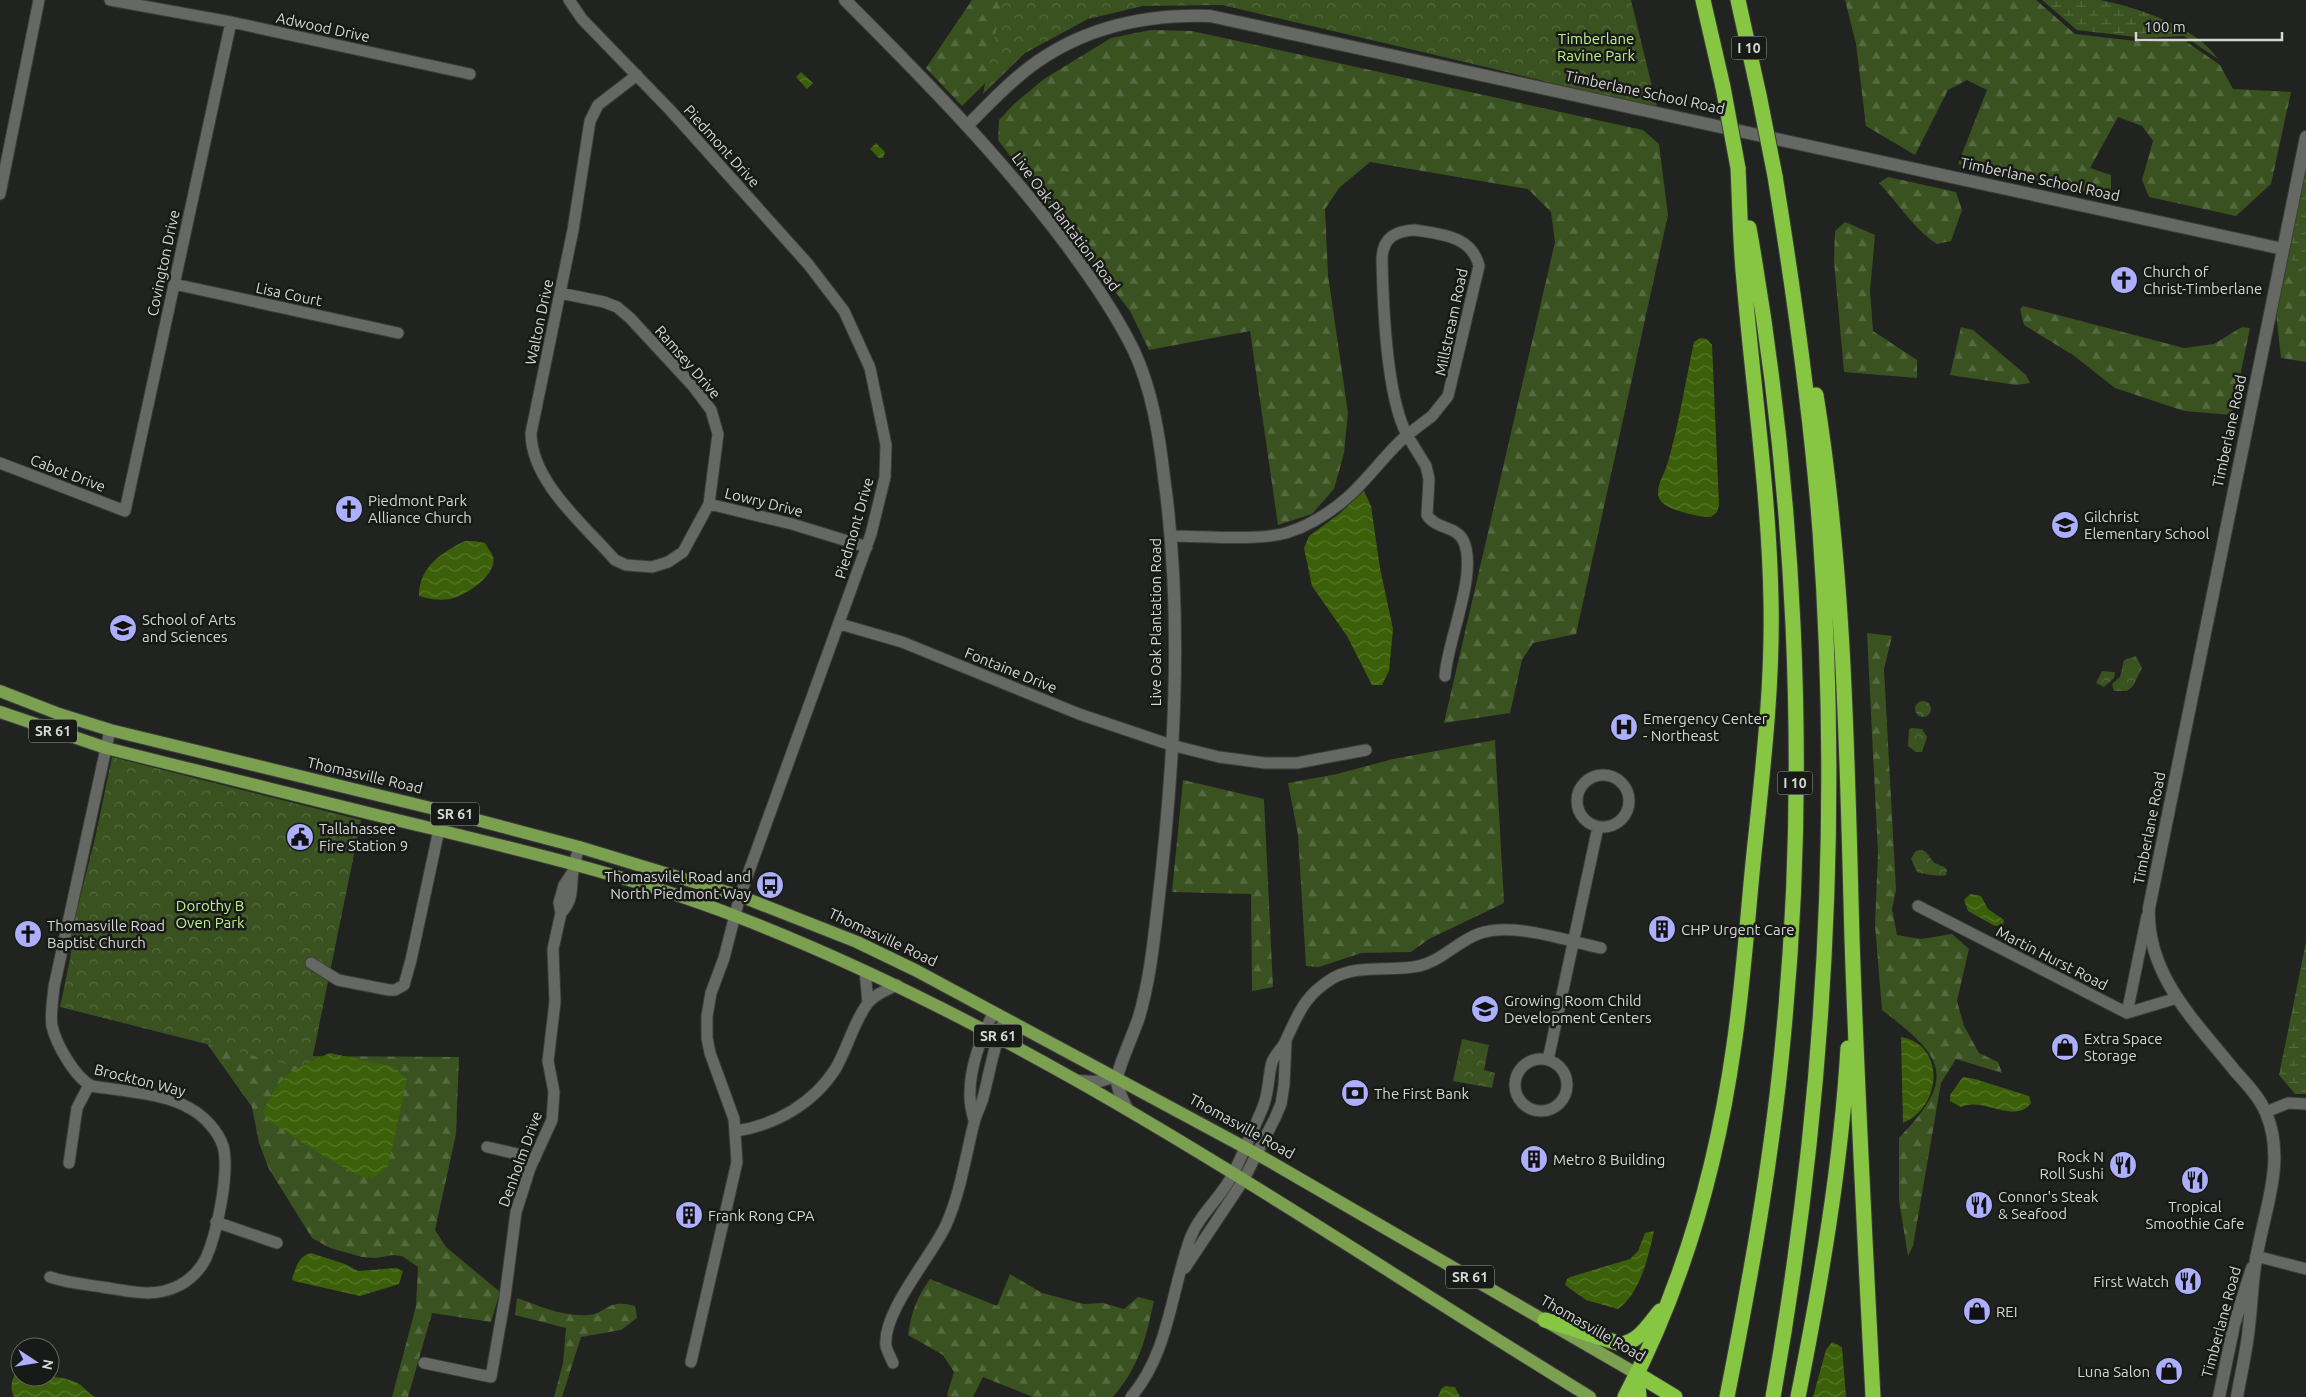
<svg xmlns="http://www.w3.org/2000/svg" width="2306" height="1397" font-family="Ubuntu,sans-serif">
<defs>
<pattern id="forest-firs" width="22" height="20" patternUnits="userSpaceOnUse" patternTransform="scale(1.25)"><rect width="22" height="20" fill="#395220"/><path d="M5 1l3.5 6h-7zM16 11l3.5 6h-7z" fill="#556a40"/></pattern>
<pattern id="wetland-marsh" width="20" height="14" patternUnits="userSpaceOnUse" patternTransform="scale(1.25)"><rect width="20" height="14" fill="#395220"/><path d="M1 5h8M5 5V1M11 12h8M15 12V8" fill="none" stroke="#556a40"/></pattern>
<pattern id="park-crowns" width="20" height="18" patternUnits="userSpaceOnUse" patternTransform="scale(1.25)"><rect width="20" height="18" fill="#395220"/><path d="M2 6a3 3 0 1 1 6 0M12 15a3 3 0 1 1 6 0" fill="none" stroke="#556a40"/></pattern>
<pattern id="water-waves" width="16" height="10" patternUnits="userSpaceOnUse" patternTransform="scale(1.25)"><rect width="16" height="10" fill="#3b6009"/><path d="M0 5q4-4 8 0t8 0" fill="none" stroke="#57762c"/></pattern>
</defs>
<rect width="100%" height="100%" fill="#212320"/>
<path fill="url(#forest-firs)" d="M972 0H1623L1652 101 1646 106 1220 2 1143 1 1080 20 1022 47 962 106 926 68Z
M1845 0H2036L2075 34 2144 42 2184 40 2220 65 2233 89 2291 92 2271 184 2236 216 2149 197 2142 180 2153 141 2142 126 2118 117 2090 168 2111 175V198L1958 164 1987 90 1967 80 1948 90 1915 155 1866 126 1856 44Z
M1151 30 1192 31 1643 130 1659 144 1668 215 1576 634 1533 643 1522 660 1510 713 1444 723 1555 242 1551 212 1528 189 1370 162 1339 188 1325 209 1328 275 1348 413 1344 453 1334 489 1312 514 1278 525 1250 331 1149 350 1130 311 998 140 999 120 1014 104 1044 79 1111 38Z
M1888 177 1956 192 1962 210 1951 241 1937 244C1914 229 1898 203 1879 183Z
M1845 222 1875 235 1870 291 1873 331 1917 360V378L1844 372 1834 261 1835 231Z
M2288 257 2306 274V362L2281 358 2276 313Z
M2023 306 2184 348 2214 344 2242 327 2250 328 2232 415 2184 411 2115 388 2073 355 2024 325 2020 309Z
M1961 327 1973 330 2026 375 2030 383 2016 385 1950 375Z
M1867 633 1892 636 1884 669 1896 890 1892 909 1897 935 1921 939 1952 934 1969 949 1957 1001 1964 1026 1979 1053 1998 1062 2002 1073 1956 1059 1941 1083 1913 1246 1908 1256 1899 1200V1138C1958 1077 1944 1057 1882 1010L1875 925 1878 853Z
M1495 740 1504 903 1429 939 1411 952 1361 953 1319 967 1306 966 1298 835 1288 783 1337 774 1393 759Z
M1183 780 1264 799 1273 987 1252 991 1251 894 1172 892Z
M101 815 302 1056 459 1057 456 1134 435 1230 446 1247 500 1292 491 1322 432 1313 408 1397H392L416 1306 418 1267 402 1256 392 1255 376 1258 362 1257 330 1248 312 1238 269 1169 259 1143 252 1107 205 1041 70 971 72 929Z
M1010 1274 1042 1293 1084 1304 1103 1303 1124 1309 1138 1297 1154 1301C1145 1341 1140 1365 1113 1397H1033L983 1377 973 1397H948L947 1395 954 1372 943 1355 908 1335C911 1313 917 1297 930 1279L997 1306Z
M517 1298C540 1306 563 1317 588 1315 608 1313 607 1298 635 1306L637 1318 621 1330 581 1337 562 1397H554L563 1363 566 1328 515 1315Z"/>
<path fill="url(#wetland-marsh)" d="M2042 0C2061 0 2082 0 2100 0 2136 7 2197 27 2218 59L2184 36 2144 38 2077 30Z
M2306 166V274L2288 257Z
M2306 942V1094H2295L2279 1075Z"/>
<path fill="url(#park-crowns)" d="M1002 0H1631L1657 107 1222 5 1143 6 1088 19 1025 53 983 94Z
M2136 656 2142 668 2133 686 2127 691H2114L2112 684 2120 677 2124 660Z
M2102 671 2115 672 2114 678 2104 687 2096 683Z
M1915 709a8 8 0 1 1 16 0a8 8 0 1 1-16 0Z
M1912 728 1922 729 1927 737 1922 752H1916L1908 746 1909 729Z
M112 757 361 820 310 1070 60 1007Z
M1919 850C1929 850 1928 858 1935 863 1939 865 1943 866 1947 869L1946 875C1941 877 1922 874 1917 872L1911 859 1915 852Z
M1462 1039 1489 1045 1484 1070 1495 1073 1492 1088 1453 1081Z"/>
<path fill="url(#water-waves)" d="M801 72 813 83 807 89 796 77Z
M876 143 885 152 883 158H879L870 149Z
M1700 338 1707 339 1712 345 1719 505 1717 512 1711 517C1699 517 1663 510 1659 498 1655 488 1664 475 1667 465 1679 425 1685 383 1694 342Z
M1364 491 1371 506 1380 568 1393 629 1389 671 1382 685H1372L1347 636 1312 586 1304 548 1309 536 1339 514Z
M465 541H474L485 543C487 547 492 553 493 557 498 575 465 596 450 599 439 601 429 599 419 596 419 567 441 553 465 541Z
M1970 894 1981 896 1988 909 2004 920 2003 925 1995 926 1968 911 1964 900Z
M1901 1037C1947 1045 1941 1108 1903 1123Z
M330 1053 394 1067 407 1079 388 1166 373 1179 357 1175 320 1154 269 1121 263 1112C280 1073 294 1069 330 1053Z
M1963 1077 1975 1079 2029 1096 2031 1103C2015 1125 1982 1096 1961 1107L1950 1101V1095Z
M1654 1231C1649 1255 1640 1294 1618 1309L1586 1300 1565 1285 1567 1279 1570 1277 1630 1259 1638 1251 1645 1233Z
M311 1253 345 1264 358 1271 396 1268 403 1271 399 1284 360 1296 294 1281 292 1279C296 1268 298 1256 311 1253Z
M1832 1342 1842 1347 1846 1397H1813L1826 1350Z
M17 1370H20V1377C41 1377 60 1374 79 1384 85 1388 89 1394 95 1397H14C9 1387 12 1379 17 1370Z
M1445 1386 1455 1387 1460 1397H1438L1441 1389Z"/>
<g fill="none" stroke-linecap="round" stroke-linejoin="round">
<g stroke="#3c3d3b" stroke-width="13">
<path id="street" d="M110 0 231 22 470 74
M569 0 582 19 671 111 808 264 844 311 870 368 886 445 885 477 871 534 740 896 724 958 711 993 707 1016V1038L710 1053 734 1119 737 1162 691 1362
M0 194 39 0
M1415 230C1441 234 1472 236 1479 266L1448 396 1432 416 1407 435C1386 395 1383 305 1382 258 1383 237 1396 231 1415 230Z
M174 284 398 333
M560 293 604 302 617 307 630 318 693 386 711 410 718 434 709 504 683 552 668 562 652 567 626 565 615 560C584 525 531 481 531 433L573 230 590 121 598 105 637 75
M0 463 125 511 231 22
M709 504 792 524 867 547
M1171 536C1202 536 1258 541 1286 533 1309 526 1331 512 1349 496 1370 477 1386 453 1407 435L1426 466 1429 479 1427 515C1435 529 1456 526 1463 540 1479 572 1447 641 1445 676
M840 624 902 642 1079 714 1171 745 1219 757 1265 763H1297L1366 750
M1577 801a26 26 0 1 1 52 0a26 26 0 1 1-52 0Z
M1918 906 2127 1013 2177 998
M561 913C575 898 570 888 573 871 574 863 577 855 579 847
M311 963 338 980 389 990H395L404 985 411 960 443 811
M865 971 868 1003
M2127 1013 2147 916
M1515 1085a26 26 0 1 1 52 0a26 26 0 1 1-52 0Z
M1548 1060 1598 827
M2266 1112 2288 1103 2306 1104
M974 1120C972 1113 970 1105 970 1097 969 1069 981 1036 994 1012
M736 1131C776 1125 814 1103 836 1068 847 1049 855 1019 868 1003 875 994 887 990 897 985
M487 1147 535 1158
M69 1163 77 1108 89 1085
M216 1222 277 1243
M2256 1256 2306 1269
M1185 1268 1243 1181 1275 1118 1281 1104 1284 1085 1286 1042
M50 1277C67 1283 84 1284 102 1287 129 1291 154 1299 180 1285 190 1280 201 1269 206 1258 217 1233 230 1172 223 1146 218 1131 204 1116 191 1109 166 1093 121 1091 92 1086 75 1078 56 1044 52 1026 50 1014 53 999 54 987L110 730
M424 1363 491 1377 505 1297 516 1212 530 1168 552 1120 554 1092 548 1061 555 1002 553 949 561 913 559 903 564 885 572 873
M893 1363C891 1358 887 1351 886 1346 882 1312 932 1256 946 1225 961 1191 965 1158 974 1123 976 1114 981 1106 983 1098 990 1071 994 1044 1005 1018
M1131 1397C1169 1353 1171 1291 1190 1239 1199 1214 1223 1196 1234 1172 1244 1151 1254 1128 1263 1107 1269 1092 1268 1077 1272 1062 1275 1054 1283 1048 1286 1040 1299 1012 1305 995 1333 978 1358 964 1391 972 1419 966 1441 961 1457 942 1478 934 1511 921 1567 941 1601 948"/>
</g>
<g stroke="#3c3d3b" stroke-width="14">
<path id="secondary" d="M845 0C924 79 1001 157 1068 247 1092 280 1116 314 1134 351 1152 390 1159 434 1164 477 1184 620 1174 770 1157 913 1153 948 1149 983 1139 1017 1135 1030 1116 1072 1117 1080 1117 1090 1123 1100 1127 1109
M968 125C988 105 1007 84 1030 67 1083 27 1145 14 1210 16L2283 249
M1079 1081 1096 1082 1116 1076
M2219 1397 2234 1325 2252 1268
M2237 1397C2241 1373 2247 1350 2249 1326 2252 1303 2252 1278 2257 1254 2265 1208 2286 1160 2266 1113 2260 1098 2246 1083 2235 1071 2196 1022 2146 975 2149 908L2306 137"/>
</g>
<g stroke="#3c3d3b" stroke-width="14">
<path id="primary" d="M0 691 59 714 110 730 443 811 579 847 740 896 857 942 917 971 1257 1154 1637 1374
M0 712 106 748 166 763C256 785 345 808 434 829 537 854 640 879 738 917 1043 1035 1312 1227 1590 1397"/>
</g>
<g stroke="#3c3d3b" stroke-width="17">
<path id="highway" d="M1703 0 1723 87
M1738 0 1759 95
M1816 395C1845 574 1847 758 1852 938 1857 1091 1865 1244 1873 1397
M1545 1320 1621 1344C1639 1342 1649 1324 1660 1311
M1637 1374 1675 1397
M1637 1374 1639 1397
M1625 1397C1682 1289 1717 1166 1734 1045 1743 984 1747 924 1753 863 1762 776 1773 688 1771 600 1769 493 1753 387 1744 281 1740 243 1740 205 1738 168
M1727 1397C1751 1275 1773 1153 1784 1029 1809 767 1795 487 1749 228
M1773 1397C1824 1111 1841 820 1820 531 1811 411 1794 293 1775 176
M1798 1397C1821 1281 1841 1166 1848 1048"/>
</g>
<use href="#street" stroke="#666864" stroke-width="11"/>
<use href="#secondary" stroke="#666864" stroke-width="12"/>
<use href="#primary" stroke="#7aa050" stroke-width="12"/>
<use href="#highway" stroke="#87c643" stroke-width="15"/>
<g stroke="#3c3d3b" stroke-width="17" stroke-linecap="butt">
<path id="highway-bridge" d="M1723 87 1738 168
M1759 95 1775 176"/>
</g>
<use href="#highway-bridge" stroke="#87c643" stroke-width="15"/>
</g>
<defs>
<g id="church-disc" transform="scale(1.4375)"><circle r="9.5" fill="#acaffb" stroke="#181a17"/><path d="M-1.2-6h2.4v3.5h3.3v2.4h-3.3V6h-2.4V-.1h-3.3v-2.4h3.3Z" fill="#111"/></g>
<g id="school-disc" transform="scale(1.4375)"><circle r="9.5" fill="#acaffb" stroke="#181a17"/><path d="M0-5L7-2L0 1L-7-2ZM-4 1L0 2.5L4 1V4Q0 6-4 4Z" fill="#111"/></g>
<g id="hospital-disc" transform="scale(1.4375)"><circle r="9.5" fill="#acaffb" stroke="#181a17"/><path d="M-5-5h3v3.5h4V-5h3V5h-3V1.5h-4V5h-3Z" fill="#111"/></g>
<g id="civic-disc" transform="scale(1.4375)"><circle r="9.5" fill="#acaffb" stroke="#181a17"/><path d="M-.6-6.5H3V-4.5H.6V-3L4-1V1h2V6H-6V1h2V-1L-.6-3ZM-1.2 2.5V6h2.4V2.5Z" fill="#111"/></g>
<g id="bus-disc" transform="scale(1.4375)"><circle r="9.5" fill="#acaffb" stroke="#181a17"/><path d="M-5-6H5V4H4V6H2V4H-2V6H-4V4H-5ZM-3.5-4V0h7V-4ZM-3.5 1.2v1.5H-2V1.2ZM2 1.2v1.5H3.5V1.2Z" fill="#111"/></g>
<g id="building-disc" transform="scale(1.4375)"><circle r="9.5" fill="#acaffb" stroke="#181a17"/><path d="M-4-6H4V6H1V3H-1V6H-4ZM-2.5-4.3h1.7v1.8h-1.7ZM.8-4.3h1.7v1.8H.8ZM-2.5-1h1.7V.8h-1.7ZM.8-1h1.7V.8H.8Z" fill="#111"/></g>
<g id="shop-disc" transform="scale(1.4375)"><circle r="9.5" fill="#acaffb" stroke="#181a17"/><path d="M-5-2.5h2.3a2.7 3.5 0 0 1 5.4 0H5L5.5 6h-11ZM-1.5-2.5h3a1.5 2.3 0 0 0-3 0Z" fill="#111"/></g>
<g id="bank-disc" transform="scale(1.4375)"><circle r="9.5" fill="#acaffb" stroke="#181a17"/><path d="M-6-4H6V4H-6ZM0-2.3a2.3 2.3 0 1 0 0 4.6a2.3 2.3 0 1 0 0-4.6Z" fill="#111"/></g>
<g id="restaurant-disc" transform="scale(1.4375)"><circle r="9.5" fill="#acaffb" stroke="#181a17"/><path d="M-5-6h1v4h1v-4h1v4h1v-4h1v5L-1.5 .5V6h-2V.5L-5-1ZM5-6V6H3V1.5H1.5Q1.5-4 5-6Z" fill="#111"/></g>
</defs>
<g fill-rule="evenodd">
<use href="#church-disc" x="2124" y="280"/>
<use href="#church-disc" x="349" y="509"/>
<use href="#school-disc" x="2065" y="525"/>
<use href="#school-disc" x="123" y="628"/>
<use href="#hospital-disc" x="1624" y="727"/>
<use href="#civic-disc" x="300" y="837"/>
<use href="#bus-disc" x="770" y="885"/>
<use href="#building-disc" x="1662" y="929"/>
<use href="#church-disc" x="28" y="934"/>
<use href="#school-disc" x="1485" y="1009"/>
<use href="#shop-disc" x="2065" y="1047"/>
<use href="#bank-disc" x="1355" y="1093"/>
<use href="#building-disc" x="1534" y="1159"/>
<use href="#restaurant-disc" x="2123" y="1165"/>
<use href="#restaurant-disc" x="2195" y="1180"/>
<use href="#restaurant-disc" x="1979" y="1205"/>
<use href="#building-disc" x="689" y="1215"/>
<use href="#restaurant-disc" x="2188" y="1281"/>
<use href="#shop-disc" x="1977" y="1311"/>
<use href="#shop-disc" x="2169" y="1371"/>
</g>
<g text-anchor="middle" dominant-baseline="central" stroke-width="5" stroke-linejoin="round" paint-order="stroke">
<g fill="#181a17" stroke="#9d9e9c" stroke-width="1">
<rect x="1731.5" y="36.5" width="35" height="23" rx="4"/>
<rect x="29" y="719.5" width="48" height="23" rx="4"/>
<rect x="1777.5" y="771.5" width="35" height="23" rx="4"/>
<rect x="431" y="802.5" width="48" height="23" rx="4"/>
<rect x="974" y="1024.5" width="48" height="23" rx="4"/>
<rect x="1446" y="1265.5" width="48" height="23" rx="4"/>
</g>
<g font-size="14" font-weight="bold" fill="#d6d7d5">
<text x="1749" y="48">I 10</text>
<text x="53" y="731">SR 61</text>
<text x="1795" y="783">I 10</text>
<text x="455" y="814">SR 61</text>
<text x="998" y="1036">SR 61</text>
<text x="1470" y="1277">SR 61</text>
</g>
<g font-size="15" fill="#d6d7d5" stroke="#181a17">
<text transform="translate(323 27) rotate(12)">Adwood Drive</text>
<text transform="translate(1645 92) rotate(12)">Timberlane School Road</text>
<text transform="translate(722 146) rotate(48)">Piedmont Drive</text>
<text transform="translate(2040 179) rotate(12)">Timberlane School Road</text>
<text transform="translate(1066 222) rotate(53)">Live Oak Plantation Road</text>
<text transform="translate(163 263) rotate(-78)">Covington Drive</text>
<text transform="translate(289 294) rotate(12)">Lisa Court</text>
<text transform="translate(539 322) rotate(-78)">Walton Drive</text>
<text transform="translate(1451 322) rotate(-78)">Millstream Road</text>
<text transform="translate(688 362) rotate(49)">Ramsey Drive</text>
<text transform="translate(2229 431) rotate(-78)">Timberlane Road</text>
<text transform="translate(68 473) rotate(21)">Cabot Drive</text>
<text transform="translate(764 502) rotate(14)">Lowry Drive</text>
<text transform="translate(854 528) rotate(-74)">Piedmont Drive</text>
<text transform="translate(1155 622) rotate(-90)">Live Oak Plantation Road</text>
<text transform="translate(1011 670) rotate(22)">Fontaine Drive</text>
<text transform="translate(365 775) rotate(13)">Thomasville Road</text>
<text transform="translate(2149 828) rotate(-79)">Timberlane Road</text>
<text transform="translate(883 937) rotate(25)">Thomasville Road</text>
<text transform="translate(2052 958) rotate(27)">Martin Hurst Road</text>
<text transform="translate(140 1080) rotate(14)">Brockton Way</text>
<text transform="translate(1242 1126) rotate(29)">Thomasville Road</text>
<text transform="translate(520 1159) rotate(-70)">Denholm Drive</text>
<text transform="translate(2221 1322) rotate(-75)">Timberlane Road</text>
<text transform="translate(1593 1328) rotate(30)">Thomasville Road</text>
</g>
<g font-size="15" fill="#bcf48a" stroke="#181a17">
<text x="1596" y="38">Timberlane<tspan x="1596" dy="17">Ravine Park</tspan></text>
<text x="210" y="905">Dorothy B<tspan x="210" dy="17">Oven Park</tspan></text>
</g>
<g font-size="15" fill="#d6d7d5" stroke="#181a17" text-anchor="start">
<text x="2143" y="271">Church of<tspan x="2143" dy="17">Christ-Timberlane</tspan></text>
<text x="368" y="500">Piedmont Park<tspan x="368" dy="17">Alliance Church</tspan></text>
<text x="2084" y="516">Gilchrist<tspan x="2084" dy="17">Elementary School</tspan></text>
<text x="142" y="619">School of Arts<tspan x="142" dy="17">and Sciences</tspan></text>
<text x="1643" y="718">Emergency Center<tspan x="1643" dy="17">- Northeast</tspan></text>
<text x="319" y="828">Tallahassee<tspan x="319" dy="17">Fire Station 9</tspan></text>
<text x="751" y="876" text-anchor="end">Thomasvilel Road and<tspan x="751" dy="17">North Piedmont Way</tspan></text>
<text x="47" y="925">Thomasville Road<tspan x="47" dy="17">Baptist Church</tspan></text>
<text x="1681" y="929">CHP Urgent Care</text>
<text x="1504" y="1000">Growing Room Child<tspan x="1504" dy="17">Development Centers</tspan></text>
<text x="2084" y="1038">Extra Space<tspan x="2084" dy="17">Storage</tspan></text>
<text x="1374" y="1093">The First Bank</text>
<text x="2104" y="1156" text-anchor="end">Rock N<tspan x="2104" dy="17">Roll Sushi</tspan></text>
<text x="1553" y="1159">Metro 8 Building</text>
<text x="1998" y="1196">Connor's Steak<tspan x="1998" dy="17">&amp; Seafood</tspan></text>
<text x="2195" y="1206" text-anchor="middle">Tropical<tspan x="2195" dy="17">Smoothie Cafe</tspan></text>
<text x="708" y="1215">Frank Rong CPA</text>
<text x="2169" y="1281" text-anchor="end">First Watch</text>
<text x="1996" y="1311">REI</text>
<text x="2150" y="1371" text-anchor="end">Luna Salon</text>
</g>
</g>
<g transform="translate(35 1362) rotate(102)"><circle r="24" fill="#181a17" stroke="#646663"/>
<path d="M0-4L9 19L0 12L-9 19Z" fill="#acaffb"/>
<text y="-8" font-size="14" font-weight="bold" text-anchor="middle" fill="#d6d7d5">N</text>
</g>
<path d="M2136 32v8h146v-8" fill="none" stroke="#d6d7d5" stroke-width="2.5"/>
<text x="2144" y="32" font-size="15" fill="#d6d7d5" stroke="#181a17" stroke-width="4" paint-order="stroke">100 m</text>
</svg>
